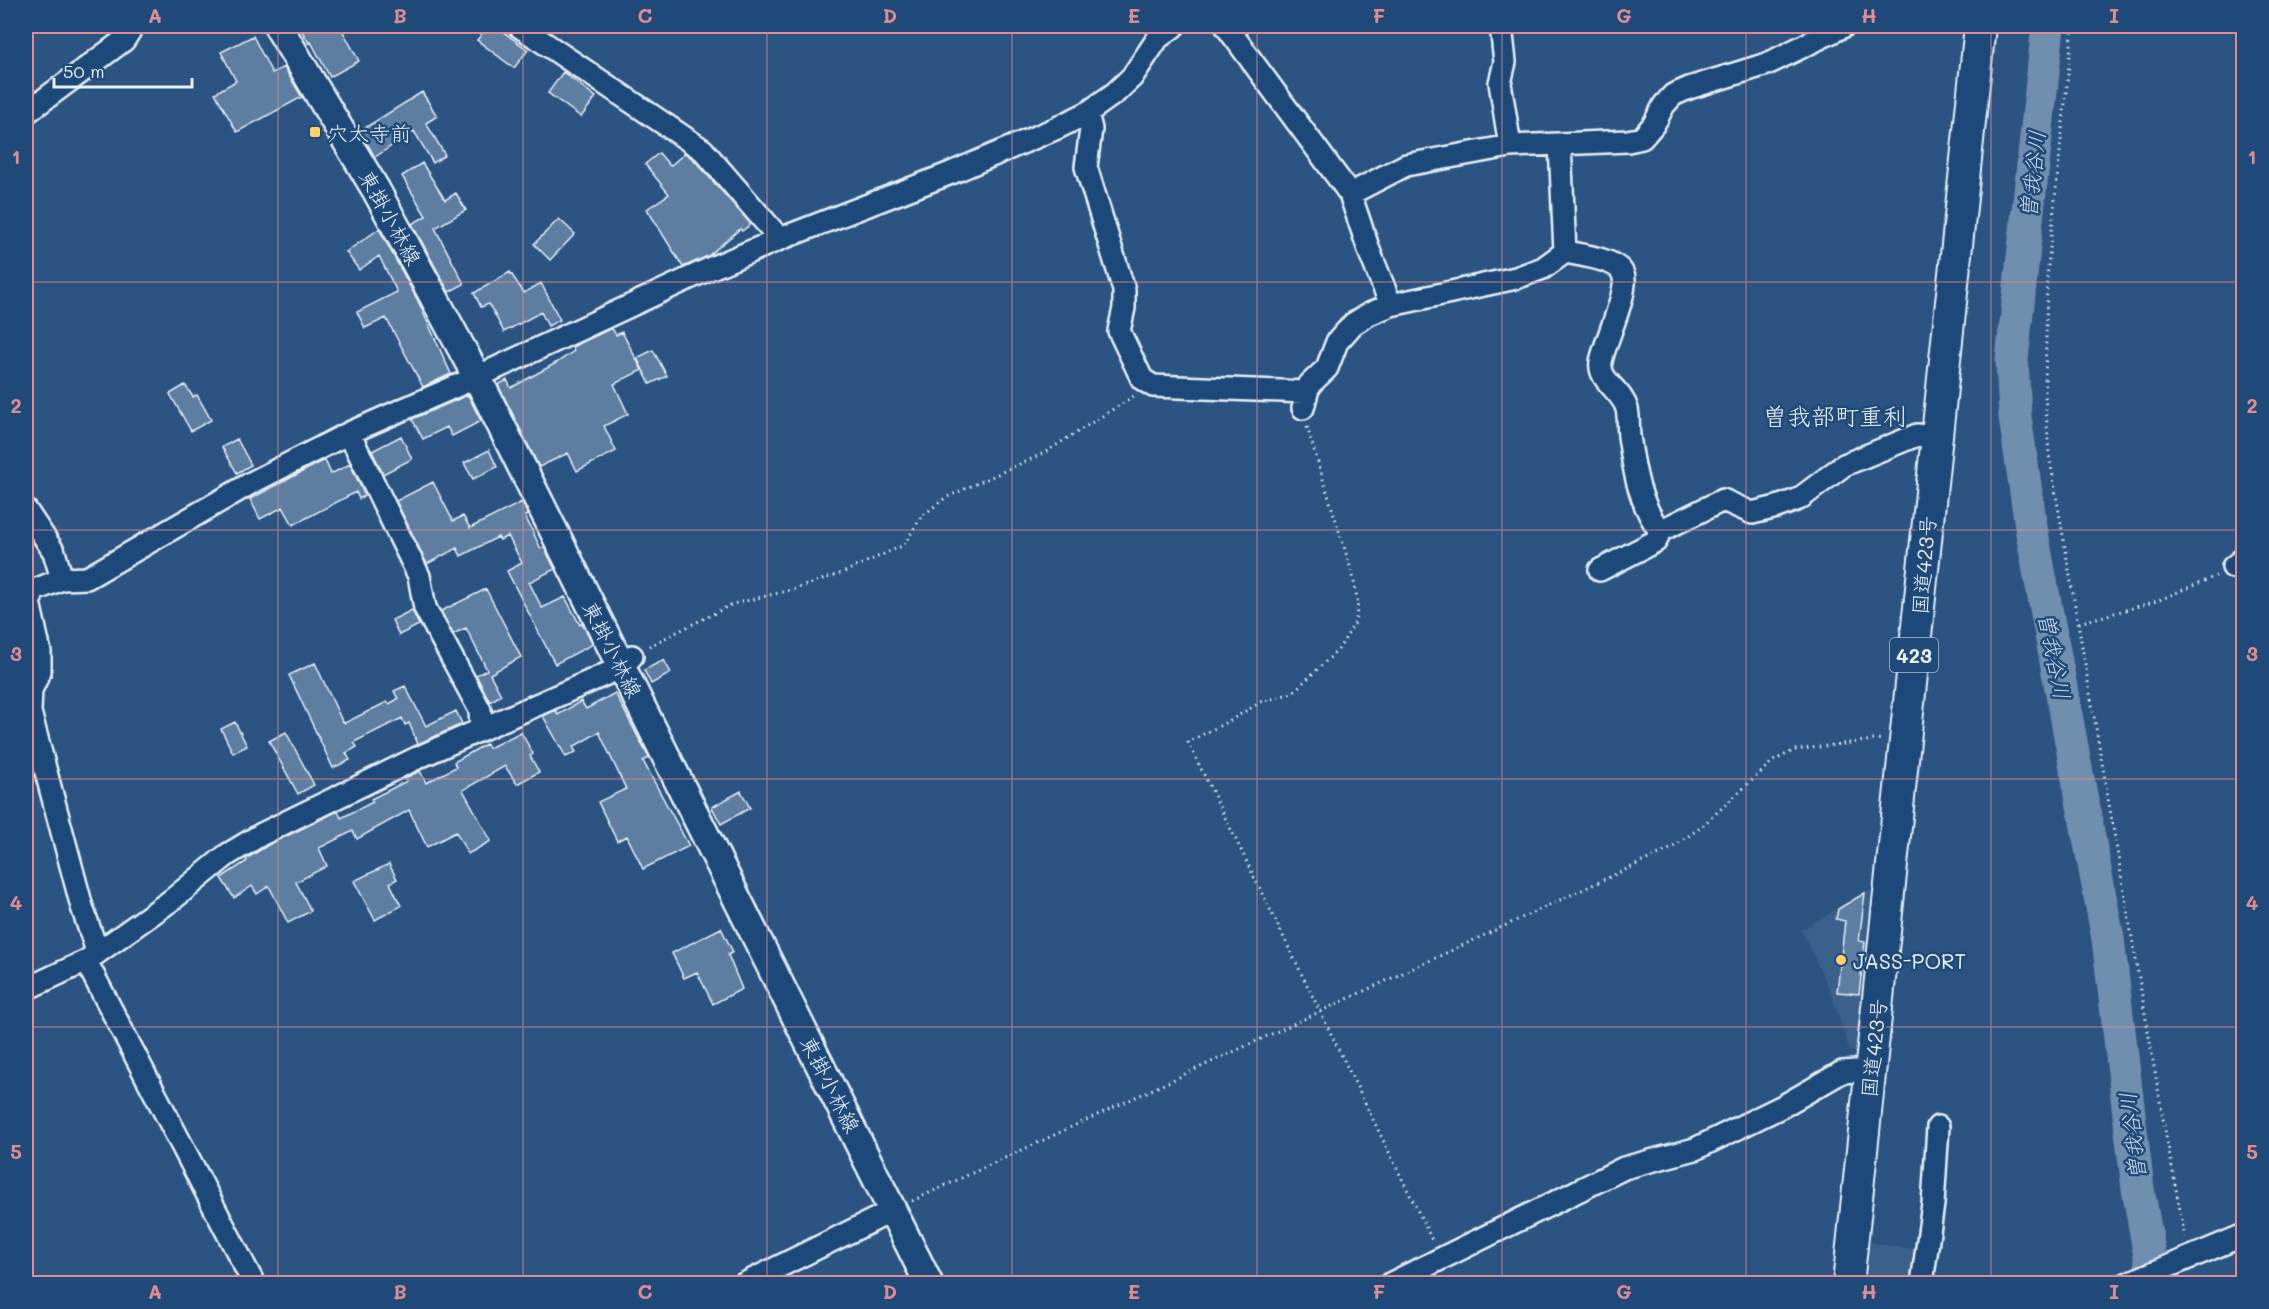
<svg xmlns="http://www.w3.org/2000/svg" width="2269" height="1309" font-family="Mali,'Klee One',sans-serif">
<rect width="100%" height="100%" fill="#2b5482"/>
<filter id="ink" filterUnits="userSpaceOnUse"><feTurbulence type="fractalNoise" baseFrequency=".0167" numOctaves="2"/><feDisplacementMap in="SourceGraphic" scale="12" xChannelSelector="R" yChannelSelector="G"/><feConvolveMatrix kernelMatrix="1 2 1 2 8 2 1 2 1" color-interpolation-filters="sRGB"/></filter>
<g filter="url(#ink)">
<path fill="#3a608b" d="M1874 890 1856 1051H1850L1830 991 1801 930 1868 891Z
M1864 1242 1913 1249 1909 1283 1859 1284Z"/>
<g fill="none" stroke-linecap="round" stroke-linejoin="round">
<path stroke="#708ead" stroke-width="33" d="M2048 26 2012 359 2015 417 2032 533 2108 939 2138 1189 2155 1284"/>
</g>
<path fill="#5d7da1" stroke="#e8f1f8" stroke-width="1.5" d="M299 26H340L359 61 330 77 311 42 309 43Z
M488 26H495L528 50 514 68 477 40Z
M253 36 272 73 284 67 302 97 237 132 215 93 236 81 221 52Z
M563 72 596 97 581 117 548 93Z
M422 92 437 116 426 123 445 155 433 163 414 131 375 157 360 131Z
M659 153 670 166 685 153 694 160 751 224 742 231 740 229 708 256 683 267 647 209 669 194 645 164Z
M422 163 445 200 456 193 466 210 435 228 464 284 449 292 412 224 426 216 402 176Z
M559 219 575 234 550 260 534 244Z
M379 229 418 301 451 374 423 387 386 318 365 328 357 312 397 292 379 256 359 270 346 252Z
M510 272 524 293 541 283 560 320 548 326 541 312 504 332 489 304 481 307 474 293Z
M612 328 616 335 622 332 642 370 614 384 628 414 604 426 616 451 577 471 568 453 539 467 498 385 507 380 511 388 556 363 574 351 572 347Z
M653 350 667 376 650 384 637 358Z
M185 385 193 397 197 395 211 420 191 431 170 394Z
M468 395 481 421 452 436 447 427 423 439 412 419Z
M401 436 412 459 383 474 372 451Z
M237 439 251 465 237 473 222 447Z
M489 450 497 467 473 479 464 463Z
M325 460 331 474 350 464 365 496 359 499 356 492 293 525 283 507 260 519 250 499Z
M433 482 453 521 463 516 470 528 522 502 528 515 525 516 541 549 544 547 555 569 529 582 542 608 565 597 580 625 582 623 593 644 555 664 507 571 522 563 508 536 500 540 498 537 461 556 457 548 427 564 396 501Z
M486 589 521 657 490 674 501 695 490 702 476 675 487 670 466 628 453 634 441 611Z
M412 610 419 625 399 635 392 620Z
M664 660 671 673 651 684 644 670Z
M315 663 342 721 345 723 387 702 389 704 398 699 394 691 405 686 426 726 456 711 462 724 418 744 409 723 405 725 402 718 354 742 357 747 346 753 350 760 333 768 289 675Z
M615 693 649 758 643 761 689 846 643 869 627 836 617 841 598 802 626 789 599 732 573 747 576 752 566 757 543 716 556 710 558 715 581 701 586 709Z
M235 722 247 746 233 753 221 729Z
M286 732 314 785 298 794 269 741Z
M521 732 533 754 530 756 539 772 517 784 505 766 463 790 491 841 468 854 456 832 427 847 409 810 357 839 353 831 319 848 327 866 296 882 311 911 288 923 269 886 257 894 252 886 234 898 221 878 247 861 246 859 268 845 338 811 341 818 373 802 371 799 407 781 405 778 420 771 426 783 456 767 454 762 486 744 489 748Z
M741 791 750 808 721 824 712 807Z
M389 864 397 879 390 883 401 906 375 920 354 881Z
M1865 893 1859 941 1865 942 1859 994 1837 992 1845 921 1836 919 1838 909Z
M721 928 733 952 728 955 742 989 713 1004 697 972 684 978 672 953Z"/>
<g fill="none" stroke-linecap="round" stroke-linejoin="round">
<g stroke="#e8f1f8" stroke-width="26">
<path id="minor" d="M519 26 703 150 780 239
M1226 26 1350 194 1370 253 1391 305
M1501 26 1505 62 1500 83 1510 146
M26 113 124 40 133 26
M1087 113 1091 129 1086 167 1124 290V308L1119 331 1142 379 1153 386 1305 392
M1350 194 1406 165 1510 146 1628 141 1642 138 1654 124 1664 105 1673 95 1689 88 1767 64 1844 26
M1565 252C1580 255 1617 259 1623 274 1630 290 1604 343 1601 362 1598 381 1622 390 1627 409 1629 417 1628 427 1629 436 1634 470 1639 503 1660 531
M1303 408 1309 385 1327 368 1337 342 1353 324 1369 314 1391 305 1516 278 1543 268 1565 252 1560 144
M349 433 419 576 425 608 480 710 481 730
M26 510 54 552 62 579
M2233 567 2244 558
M1600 570 1656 541 1660 531 1723 500 1752 513 1777 507 1799 499 1844 465 1917 435 1936 437
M97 951 82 907 30 712 31 690 40 671V652L29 602 35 590 62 579 87 578 251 483 349 433 477 377 709 269 780 239 951 173 1057 128 1087 113 1115 93 1132 77 1158 38 1174 26
M86 961 254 1284
M26 989 86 961 173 899 227 855 262 834 417 758 622 667 632 656
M744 1284 894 1210
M1390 1284 1624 1168 1695 1149 1783 1106 1842 1072 1871 1070
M1926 1284 1923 1276 1933 1204 1938 1127
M2126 1284 2244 1235"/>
</g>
<g stroke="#e8f1f8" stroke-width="32">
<path id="major" d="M278 26 376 190 477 377 929 1284"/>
</g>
<g stroke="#e8f1f8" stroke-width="34">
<path id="highway" d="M1848 1284 1980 26"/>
</g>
<path stroke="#e8f1f8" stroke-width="3" stroke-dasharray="1.5 4.5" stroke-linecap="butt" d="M2073 26 2047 276 2045 394 2049 454 2165 1130 2185 1237
M1307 427 1353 576 1358 604 1355 623 1338 650 1292 693 1261 702 1229 721 1188 742 1433 1242
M2079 623 2157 601 2216 576
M649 646 733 604 795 589 842 573 904 545 921 517 945 498 1044 453 1134 396
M912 1201 1670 849 1700 828 1773 761 1795 750 1881 739"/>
<use href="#minor" stroke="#1f4a7a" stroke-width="21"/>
<use href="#major" stroke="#1f4a7a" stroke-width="27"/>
<use href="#highway" stroke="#1f4a7a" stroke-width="30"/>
</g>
</g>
<path fill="none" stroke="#df8c90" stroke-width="1.5" stroke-opacity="0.55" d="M278 26V1284M523 26V1284M767 26V1284M1012 26V1284M1257 26V1284M1502 26V1284M1746 26V1284M1991 26V1284M26 282H2244M26 530H2244M26 779H2244M26 1027H2244"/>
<g fill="#ffd166" stroke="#1f4a7a" stroke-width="2">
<rect x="309" y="126" width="12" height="12" rx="3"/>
<circle cx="1841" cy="960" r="6"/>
</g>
<g text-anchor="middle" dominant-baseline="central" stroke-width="5" stroke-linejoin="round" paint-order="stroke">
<rect fill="#1f4a7a" stroke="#acbfd2" stroke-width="1.5" x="1890" y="638" width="48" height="34" rx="4.5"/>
<g font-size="20" font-weight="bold" fill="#e8f1f8">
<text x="1914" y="655">423</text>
</g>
<g font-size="21" fill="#e8f1f8" stroke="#1f4a7a" text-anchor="start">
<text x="327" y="132">穴太寺前</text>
<text x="1853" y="960">JASS-PORT</text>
</g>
<g font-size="21" fill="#e8f1f8" stroke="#1f4a7a">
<text transform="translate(391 217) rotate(61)">東掛小林線</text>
<text transform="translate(1923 565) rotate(-85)">国道423号</text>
<text transform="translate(613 649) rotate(63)">東掛小林線</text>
<text transform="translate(1873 1048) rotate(-84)">国道423号</text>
<text transform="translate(831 1084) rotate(63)">東掛小林線</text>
</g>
<g font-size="22" font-style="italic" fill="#d0dde9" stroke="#1f4a7a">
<text transform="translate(2032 174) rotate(-84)">曽我谷川</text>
<text transform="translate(2055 656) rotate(79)">曽我谷川</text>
<text transform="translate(2132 1136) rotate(-97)">曽我谷川</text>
</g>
<g font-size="24" fill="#e8f1f8" stroke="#1f4a7a">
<text x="1835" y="415">曽我部町重利</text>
</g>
</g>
<rect width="2269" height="1309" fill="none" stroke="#1f4a7a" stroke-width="66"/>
<path d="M54 78v9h138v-9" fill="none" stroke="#e8f1f8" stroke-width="3"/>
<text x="63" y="78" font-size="18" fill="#e8f1f8" stroke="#1f4a7a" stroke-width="4.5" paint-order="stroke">50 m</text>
<rect x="33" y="33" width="2203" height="1243" fill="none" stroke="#df8c90" stroke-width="2"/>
<g font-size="20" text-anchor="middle" font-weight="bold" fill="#df8c90">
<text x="155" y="23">A</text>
<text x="400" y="23">B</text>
<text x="645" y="23">C</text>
<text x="890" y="23">D</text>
<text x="1134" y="23">E</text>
<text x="1379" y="23">F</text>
<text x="1624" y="23">G</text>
<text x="1869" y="23">H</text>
<text x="2114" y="23">I</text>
<text x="16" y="164">1</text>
<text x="2252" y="164">1</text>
<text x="16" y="413">2</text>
<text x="2252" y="413">2</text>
<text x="16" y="661">3</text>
<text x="2252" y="661">3</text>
<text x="16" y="910">4</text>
<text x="2252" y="910">4</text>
<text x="16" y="1159">5</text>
<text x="2252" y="1159">5</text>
<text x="155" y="1299">A</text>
<text x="400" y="1299">B</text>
<text x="645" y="1299">C</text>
<text x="890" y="1299">D</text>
<text x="1134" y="1299">E</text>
<text x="1379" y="1299">F</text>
<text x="1624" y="1299">G</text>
<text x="1869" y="1299">H</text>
<text x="2114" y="1299">I</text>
</g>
</svg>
